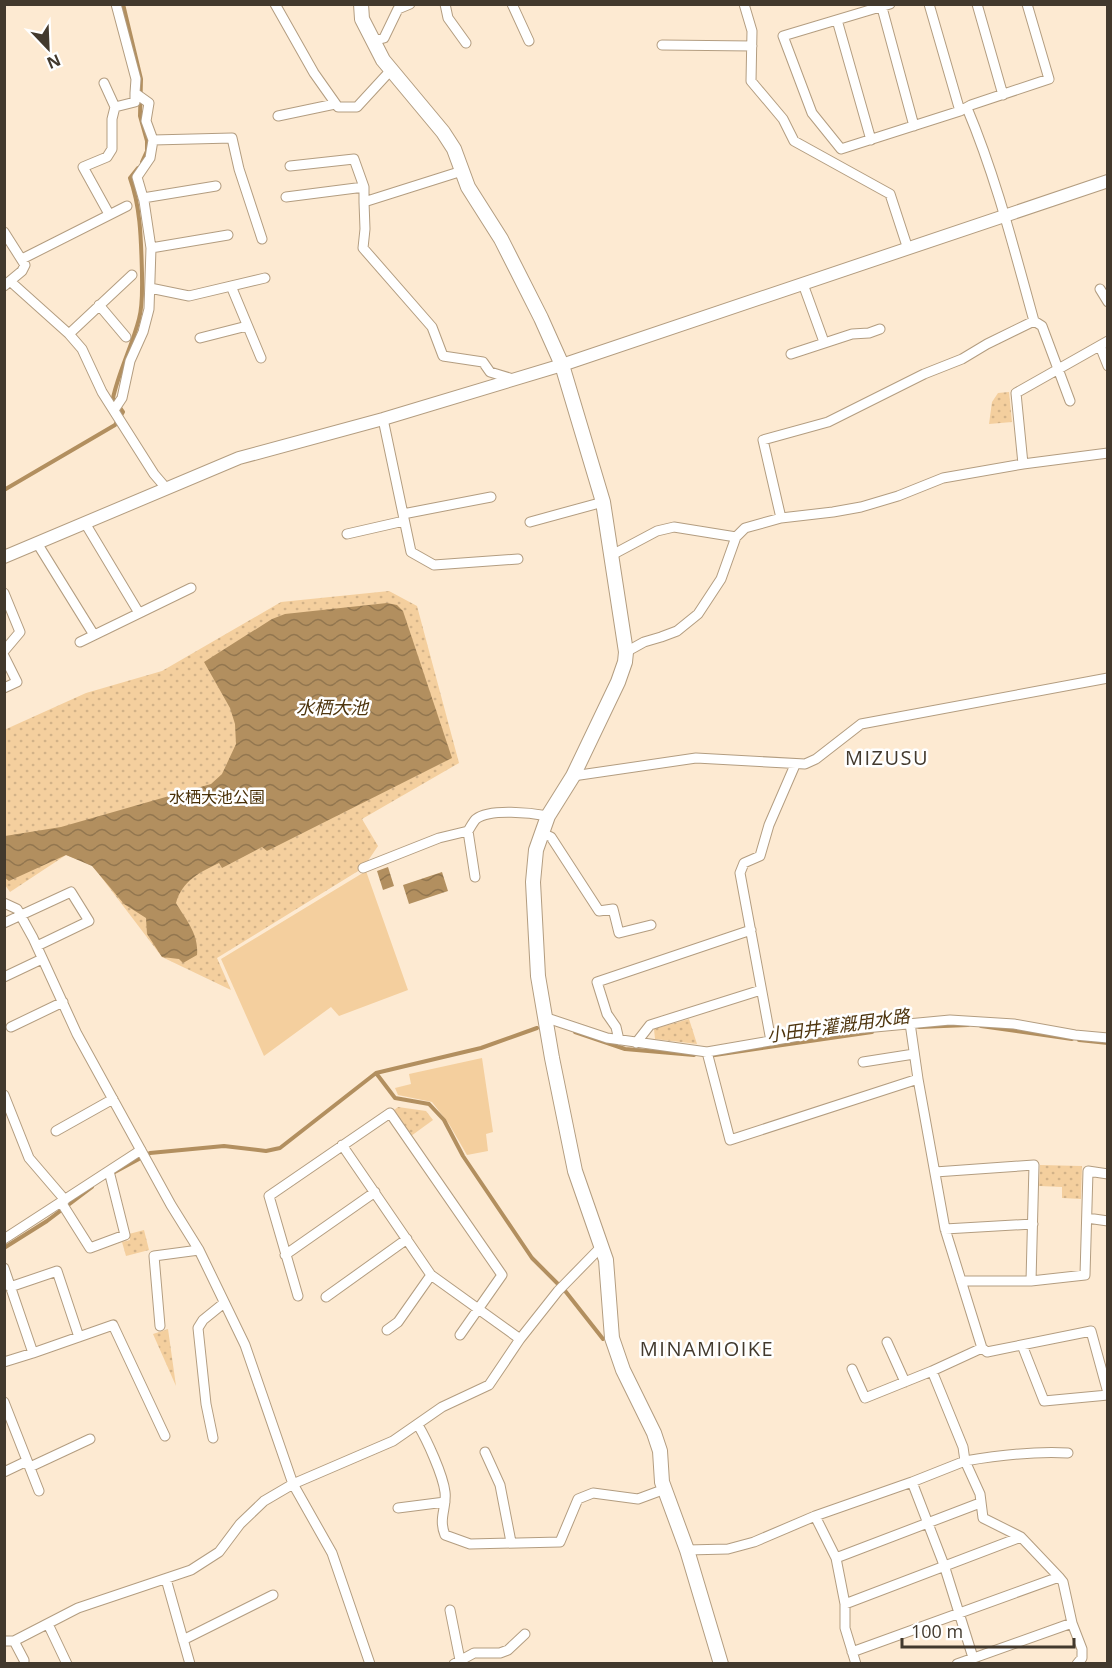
<svg xmlns="http://www.w3.org/2000/svg" width="1112" height="1668" font-family="'Open Sans','Noto Sans JP',sans-serif">
<defs>
<pattern id="park-dots" width="8" height="8" patternUnits="userSpaceOnUse" patternTransform="scale(1.5)"><rect width="8" height="8" fill="#f4cf9e"/><path d="M2 2h.1M6 6h.1" fill="none" stroke="#d2b288" stroke-width="1.8" stroke-linecap="round"/></pattern>
<pattern id="water-waves" width="16" height="10" patternUnits="userSpaceOnUse" patternTransform="scale(1.5)"><rect width="16" height="10" fill="#b28f5f"/><path d="M0 5q4-4 8 0t8 0" fill="none" stroke="#92764f"/></pattern>
</defs>
<rect width="100%" height="100%" fill="#fdead2"/>
<path fill="url(#park-dots)" d="M1009 392 1012 422 989 424 992 402 998 393Z
M389 591 417 606 459 763 362 819 378 846 363 868 217 958 231 990 162 957 92 865 66 855 10 892 5 885 4 730 86 693 162 671 281 602Z
M689 1019 697 1044 655 1039 654 1029Z
M398 1107 426 1111 433 1120 411 1136 393 1111Z
M1040 1165 1082 1166 1081 1199 1062 1198V1187L1039 1186Z
M144 1230 149 1250 126 1256 122 1242 130 1240 129 1234Z
M168 1329 176 1386 153 1334Z"/>
<path fill="#f4cf9e" d="M366 871 408 990 339 1016 331 1007 264 1056 221 959Z
M482 1058 493 1132 486 1134 488 1151 467 1155 449 1124 432 1102 398 1095 395 1088 411 1084 409 1074Z"/>
<path fill="url(#water-waves)" d="M387 603 397 605 403 611 452 758 267 851 262 847 222 868 219 863C200 872 182 881 176 903 186 920 199 934 197 955L183 963 179 959 162 957 147 934 146 918 124 904 92 866 66 855 9 881 5 878V836L61 827 211 784 222 774 236 744 235 724 230 708 204 662 272 619 285 614Z
M388 867 394 886 383 890 377 871Z
M442 872 448 891 409 904 403 885Z"/>
<g fill="none" stroke-linecap="round" stroke-linejoin="round">
<path stroke="#b28f5f" stroke-width="4" d="M123 4 141 79 140 116 147 141V151L142 162
M4 490 115 425 123 412 113 398C119 371 132 346 139 319 143 305 142 288 142 273 141 241 141 209 130 178L138 168
M981 1026 1072 1039
M919 1027 968 1025
M575 1032 625 1049 694 1055
M1079 1040 1108 1043
M708 1056 872 1032
M376 1073 395 1098 429 1104 444 1120 463 1156 532 1258 566 1292 603 1339
M111 1174 150 1153 224 1146 266 1151 280 1148 376 1073 481 1048 537 1028
M4 1248 47 1221 92 1187"/>
<g stroke="#b39d80" stroke-width="11">
<path id="minor" d="M275 4 314 73 338 107H357L391 70
M445 4 448 18 466 43
M512 4 529 41
M744 4 752 31 751 81 783 119 794 141 890 194 908 249
M881 4 914 126
M890 4 783 36 812 113 841 149 960 111 971 105 1049 79 1027 4
M929 4 960 111
M977 4 1003 95
M837 20 871 140
M372 41 384 38 398 9 410 4
M662 45 752 46
M104 83 115 107 112 119V149L107 157 83 167 109 214
M115 107 135 102V93
M278 116 335 104
M153 140 232 138 239 169 262 239
M290 166 354 159 364 187V202
M462 171 364 202 365 229 363 248 432 327 443 356 483 362 490 372 513 379
M286 197 364 187
M143 198 216 186
M4 232 25 265 22 271 4 286
M151 248 228 235
M22 259 127 206
M11 282 69 334 82 349 102 392 154 474 166 488
M803 284 824 342
M231 286 261 358
M150 288 189 296 265 278
M1100 289 1108 302
M99 305 126 337
M1034 321 1042 326 1070 401
M69 334 132 275
M200 338 247 326
M1100 346 1108 366
M791 354 852 334 869 333 880 329
M114 410 122 398 130 361 143 332 149 309 151 248 144 201 137 177 150 158 153 140 146 121 149 103 135 93 136 79 116 4
M383 419 411 552 434 565 518 559
M1023 464 1016 393 1108 341
M403 514 491 497
M781 518 763 440 828 422 924 374 962 359 987 344 1034 321C1014 249 996 177 967 108
M530 522 603 502
M85 523 139 613
M347 534 404 521
M37 543 94 635
M610 556 657 531 674 527 736 537
M4 593 20 632 4 651
M80 642 191 588
M626 652 644 642 661 637 677 631 698 614 721 579 736 537 745 528 781 518 833 512 861 507 898 496 943 478 1023 464 1108 453
M4 656 17 682 4 688
M573 776 696 758 805 764 816 759 861 724 1108 678
M468 831 475 877
M542 833 551 837 599 911 613 909 619 933 651 925
M363 868 439 838 468 831C470 828 473 822 476 819 490 808 532 813 548 816
M4 903 17 909 33 938 77 1034 171 1205 199 1250 245 1345 293 1484 332 1553 370 1664
M4 923 71 892 89 921 37 946
M4 977 42 959
M544 1017 607 1038 707 1052 822 1032 950 1020 1014 1024 1075 1035 1108 1038
M910 1023 918 1079
M11 1027 63 1002
M619 1040 616 1027 607 1014 597 982 751 930
M771 1041 740 873 744 863 760 856 769 825 795 765
M636 1043 650 1025 761 990
M863 1062 914 1054
M4 1095 29 1158 65 1200
M56 1131 113 1099
M342 1145 431 1275 520 1339
M935 1172 1034 1165 1031 1281H961
M61 1202 90 1248 125 1235 109 1171
M1087 1218 1108 1221
M945 1229 1033 1224
M4 1239 141 1150
M285 1255 375 1192
M4 1268 33 1353 4 1362
M1031 1281 1085 1275 1088 1171 1108 1174
M10 1287 57 1271 79 1337
M298 1296 269 1196 390 1113 502 1275 460 1335
M326 1297 407 1239
M160 1326 154 1256 199 1250
M387 1330 398 1322 431 1275
M887 1342 905 1382
M1022 1345 1044 1401 1108 1395
M982 1348 987 1352 1091 1331 1108 1393
M33 1353 113 1325 165 1436
M852 1369 865 1398 932 1371
M4 1402 39 1491
M418 1425C427 1440 443 1475 445 1492 447 1508 438 1518 445 1535L470 1544 560 1542 578 1499 593 1493 638 1499 665 1489
M213 1438 206 1404 198 1328 203 1320 224 1303
M485 1452 500 1485 511 1542
M30 1467 90 1439
M4 1472 27 1461
M912 1482 944 1565 975 1664
M398 1508 445 1502
M815 1516 836 1558 845 1604V1628L856 1664
M687 1550 728 1549 754 1542 815 1516 912 1482 965 1461 963 1447 932 1371 982 1348 945 1229 918 1079 730 1140 707 1052
M836 1558 980 1503
M1059 1577 1021 1537 983 1518 980 1494 965 1461C1000 1455 1033 1451 1068 1453
M166 1579 190 1664
M845 1604 1021 1537
M450 1610 460 1660
M1072 1623 1082 1649V1658L1077 1664
M48 1624 67 1664
M183 1640 273 1595
M4 1641H14L78 1608 191 1570 219 1552 240 1524 264 1501 293 1484 393 1441 442 1407 489 1385 520 1339 558 1291 602 1246
M14 1641 24 1660V1664
M852 1652 1059 1577 1063 1582 1072 1623 957 1664
M454 1664 474 1653H500L508 1650 525 1634"/>
</g>
<g stroke="#b39d80" stroke-width="14">
<path id="tertiary" d="M4 557 239 458 383 419 562 365 1108 181"/>
</g>
<g stroke="#b39d80" stroke-width="16">
<path id="secondary" d="M361 4 362 19 383 60 443 132 454 149 468 187 501 239 541 318 562 365 603 502 626 652 625 662 618 682 573 776 548 816 536 850 533 882 538 976 552 1058 575 1171 606 1260 612 1338 623 1370 654 1433 660 1451 662 1482 687 1550 721 1664"/>
</g>
<use href="#minor" stroke="#fff" stroke-width="9"/>
<use href="#tertiary" stroke="#fff" stroke-width="12"/>
<use href="#secondary" stroke="#fff" stroke-width="14"/>
</g>
<g text-anchor="middle" dominant-baseline="central" stroke-width="5" stroke-linejoin="round" paint-order="stroke">
<g font-size="16" fill="#493007" stroke="#fff">
<text x="217" y="797">水栖大池公園</text>
</g>
<g font-size="18" font-style="italic" fill="#4e350e" stroke="#fff">
<text x="332" y="707">水栖大池</text>
<text transform="translate(838 1025) rotate(-8)">小田井灌漑用水路</text>
</g>
<g font-size="20" letter-spacing="1.5" fill="#42392d" stroke="#fff">
<text x="887" y="757">MIZUSU</text>
<text x="707" y="1348">MINAMIOIKE</text>
</g>
</g>
<rect width="1112" height="1668" fill="none" stroke="#42392d" stroke-width="12"/>
<g transform="translate(48 48) rotate(157)" stroke="#ffffff" stroke-width="4.5" paint-order="stroke">
<path d="M0-4.5L10 22L0 15L-10 22Z" fill="#42392d"/>
<text y="-9" font-size="16" font-weight="bold" text-anchor="middle" fill="#42392d">N</text>
</g>
<path d="M902 1638v9h172v-9" fill="none" stroke="#42392d" stroke-width="3"/>
<text x="911" y="1638" font-size="18" fill="#42392d" stroke="#ffffff" stroke-width="4.5" paint-order="stroke">100 m</text>
</svg>
